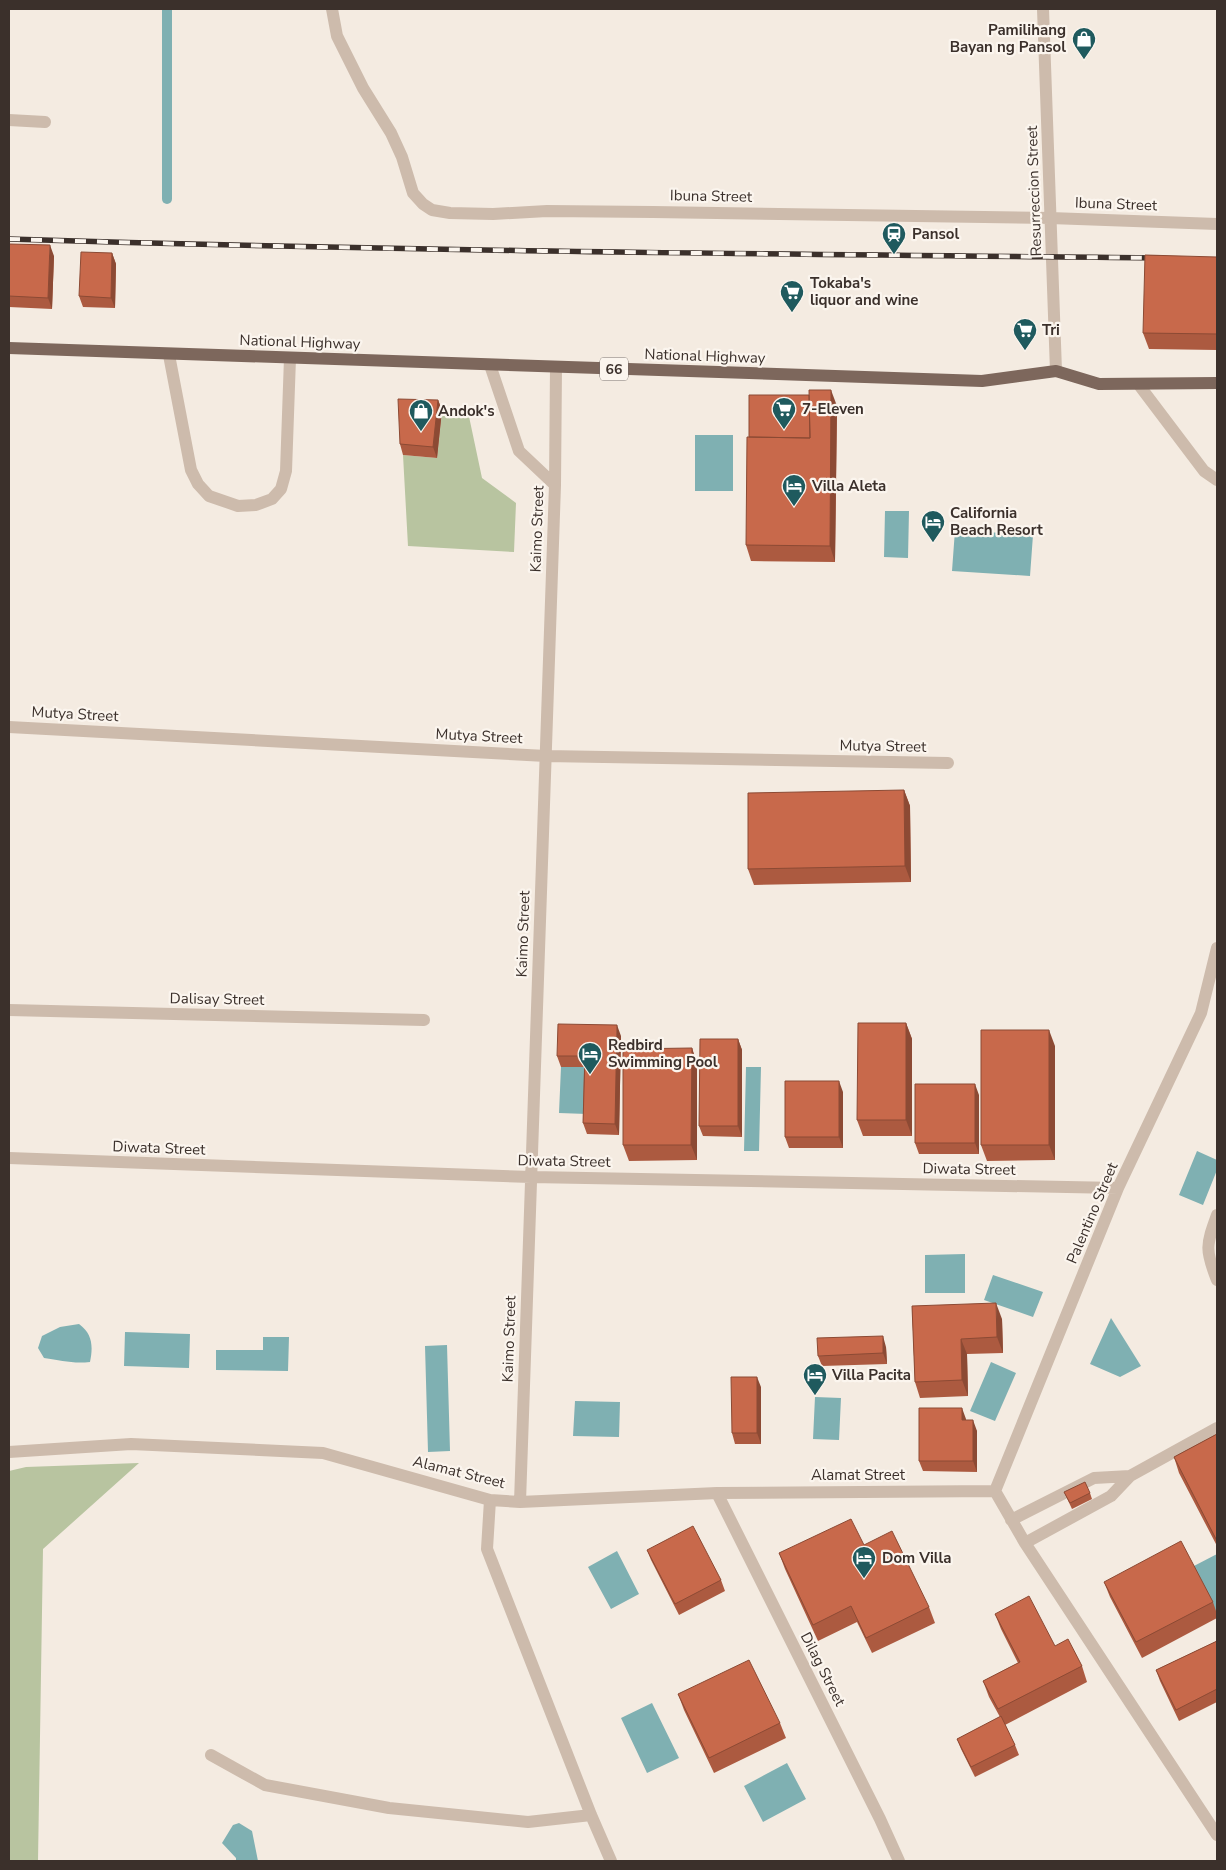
<svg xmlns="http://www.w3.org/2000/svg" width="1226" height="1870" font-family="'Nunito Sans',sans-serif">
<rect width="100%" height="100%" fill="#f4ebe1"/>
<path fill="#b8c4a0" d="M467 407 482 478 516 503 514 552 408 546 403 455 437 458 442 410Z
M139 1463 43 1549 38 1861H9V1471L26 1467Z"/>
<path fill="#7fb0b2" d="M695 435H733V491H695Z
M885 511H909L908 558 884 557Z
M955 530 1033 535 1030 576 952 571Z
M561 1067H589L587 1114 559 1113Z
M746 1067H761L759 1151H744Z
M1197 1151 1217 1160V1170L1203 1205 1179 1195Z
M965 1254V1293H925V1255Z
M993 1275 1043 1292 1033 1317 984 1300Z
M1111 1318 1141 1366 1120 1377 1090 1364Z
M79 1324C93 1334 93 1347 90 1362 72 1364 61 1360 44 1358L38 1348 42 1336 60 1327Z
M125 1332 190 1334 189 1368 124 1366Z
M263 1337H289L288 1371 216 1370V1350H263Z
M447 1345 450 1451 428 1452 425 1346Z
M991 1362 1016 1373 995 1421 970 1411Z
M815 1397 841 1398 839 1440 813 1439Z
M575 1401 620 1402 619 1437 573 1436Z
M617 1551 639 1594 611 1609 588 1567Z
M1217 1554V1615L1192 1567Z
M652 1703 679 1758 647 1773 621 1718Z
M787 1763 806 1799 763 1822 744 1786Z
M239 1823 252 1831 258 1861H236V1858L222 1843 233 1825Z"/>
<g fill="none" stroke-linecap="round" stroke-linejoin="round">
<path stroke="#7fb0b2" stroke-width="10" d="M167 199V9"/>
<path stroke="#cdbbac" stroke-width="12" d="M169 355 191 470 198 484 209 496 238 506 256 505 272 499 281 489 286 471 290 358"/>
<path stroke="#cdbbac" stroke-width="12" d="M332 9 337 36 363 88 391 133 402 157 413 193 423 204 432 210 450 213 493 214 547 211 653 212 1050 218 1217 224
M1043 9 1056 371
M9 120 45 122
M490 365 519 451 555 485
M1139 385 1204 471 1217 480
M9 727 546 756 948 763
M9 1010 424 1020
M9 1158 531 1177 1118 1188
M1217 1215C1206 1245 1205 1250 1217 1280
M9 1452 131 1444 323 1453 490 1500 520 1502 717 1493 995 1491
M995 1491 1118 1188 1201 1013 1217 948
M995 1491 1025 1543 1217 1835
M717 1493 880 1819 899 1861
M490 1500 487 1549 591 1815 611 1861
M520 1502 555 485 556 367
M1011 1520 1094 1478 1130 1476
M1025 1543 1111 1496 1130 1476 1217 1428
M211 1755 265 1785 389 1808 528 1822 591 1815"/>
<path stroke="#7d675c" stroke-width="12" d="M9 348 982 381 1056 371 1099 384 1217 383"/>
<g stroke="#3b302b" stroke-width="5.5">
<path id="rail" d="M9 239C392 251 775 254 1159 258"/>
</g>
<use href="#rail" stroke="#fbf5ee" stroke-width="4" stroke-dasharray="11" stroke-linecap="butt"/>
</g>
<path fill="#ac5a40" d="M9 244 54 256 52 309 9 307Z
M112 253 116 264 115 308 83 307 79 296Z
M1217 257V350L1149 349 1143 333Z
M438 400 442 410 437 458 403 455 400 444Z
M837 406 835 562 751 561 746 545Z
M904 790 910 806 911 882 754 885 748 869Z
M906 1023 912 1039V1136H863L857 1120Z
M621 1036 619 1135 587 1134 583 1123 584 1067H561L557 1056Z
M738 1039 742 1050V1137L703 1136 699 1126Z
M1055 1046V1160L987 1161 981 1145Z
M692 1048 697 1064V1160L629 1161 623 1145Z
M843 1092V1148H789L785 1137Z
M979 1095V1154H919L915 1143Z
M912 1306 1002 1319 1003 1353 967 1354 968 1396 920 1398 915 1382Z
M886 1347 887 1364 822 1366 818 1356Z
M761 1387V1444H735L732 1433Z
M966 1419V1420L977 1431V1472L923 1471 919 1461Z
M1217 1434V1546L1179 1473 1174 1457Z
M1064 1492 1090 1493 1092 1499 1072 1509Z
M864 1545 929 1607 935 1623 872 1653 857 1622 818 1641 785 1569 779 1553Z
M647 1550 721 1580 725 1591 679 1615 651 1560Z
M1104 1582 1213 1602 1217 1614V1618L1142 1658 1110 1597Z
M995 1614 1055 1646 1082 1666 1087 1682 1005 1725 1015 1745 1019 1755 975 1777 961 1749 957 1739 1000 1717 989 1697 983 1681 1018 1663 1001 1629Z
M1217 1641V1702L1179 1721 1160 1681 1156 1670Z
M678 1694 780 1723 786 1738 714 1773 684 1710Z"/>
<path fill="#8c4a34" d="M50 245 54 256 52 309 48 298Z
M112 253 116 264 115 308 111 298Z
M831 390 837 406 835 562 830 546Z
M438 400 442 410 437 458 433 447Z
M904 790 910 806 911 882 905 866Z
M906 1023 912 1039V1136L906 1120Z
M617 1025 621 1036 619 1135 615 1124Z
M1049 1030 1055 1046V1160L1049 1145Z
M738 1039 742 1050V1137L738 1126Z
M692 1048 697 1064V1160L691 1145Z
M839 1081 843 1092V1148L839 1137Z
M975 1084 979 1095V1154L975 1143Z
M996 1303 1002 1319 1003 1353 997 1337Z
M883 1336 886 1347 887 1364 883 1353Z
M961 1339 967 1354 968 1396 962 1380Z
M757 1377 761 1387V1444L757 1433Z
M962 1408 966 1419V1431L962 1420Z
M973 1420 977 1431V1472L973 1461Z"/>
<path fill="#c8694b" stroke="#8c4a34" d="M9 244 50 245 48 298 9 296Z
M81 252 112 253 111 298 79 296Z
M1145 255 1217 257V334L1143 333Z
M809 390H831L830 546 746 545 747 437 810 438Z
M749 395H809L810 438 749 437Z
M398 399 438 400 433 447 400 444Z
M904 790 905 866 748 869V793Z
M858 1023H906V1120H857Z
M558 1024 617 1025 615 1124 583 1123 585 1056H557Z
M981 1030H1049V1145H981Z
M700 1039H738V1126H699Z
M692 1048 691 1145H623V1049Z
M785 1081H839V1137H785Z
M915 1084H975V1143H915Z
M996 1303 997 1337 961 1339 962 1380 915 1382 912 1306Z
M883 1336V1353L818 1356 817 1338Z
M731 1377H757V1433H732Z
M919 1408H962V1420H973V1461H919Z
M1217 1434V1541L1174 1457Z
M1085 1482 1090 1493 1070 1503 1064 1492Z
M851 1519 864 1545 892 1531 929 1607 866 1638 851 1606 813 1625 779 1553Z
M693 1526 721 1580 675 1604 647 1550Z
M1181 1541 1213 1602 1136 1642 1104 1582Z
M1029 1596 1055 1646 1068 1639 1082 1666 998 1709 983 1681 1020 1662 995 1614Z
M1217 1641V1689L1176 1710 1156 1670Z
M749 1660 780 1723 709 1758 678 1694Z
M1001 1716 1015 1745 971 1767 957 1739Z"/>
<defs>
<g id="shop-pin" transform="scale(1.25)"><path d="M0 17L-7.5 6A9.5 9.5 0 1 1 7.5 6Z" fill="#1f5a5e" stroke="#fbf5ee"/><path d="M-5-2.5h2.3a2.7 3.5 0 0 1 5.4 0H5L5.5 6h-11ZM-1.5-2.5h3a1.5 2.3 0 0 0-3 0Z" fill="#fff"/></g>
<g id="station-pin" transform="scale(1.25)"><path d="M0 17L-7.5 6A9.5 9.5 0 1 1 7.5 6Z" fill="#1f5a5e" stroke="#fbf5ee"/><path d="M-3-6H3Q5-6 5-4V2Q5 4 3 4L4.5 6H3L1.5 4h-3L-3 6H-4.5L-3 4Q-5 4-5 2V-4Q-5-6-3-6ZM-3.5-4v3h7v-3ZM-3.5 1v1.5H-2V1ZM2 1v1.5H3.5V1Z" fill="#fff"/></g>
<g id="supermarket-pin" transform="scale(1.25)"><path d="M0 17L-7.5 6A9.5 9.5 0 1 1 7.5 6Z" fill="#1f5a5e" stroke="#fbf5ee"/><path d="M-6-5.5h2.5l.6 2H6L4.5 2H-2.5L-4.4-4H-6ZM-1.5 3.2a1.3 1.3 0 1 0 .1 0ZM3 3.2a1.3 1.3 0 1 0 .1 0Z" fill="#fff"/></g>
<g id="hotel-pin" transform="scale(1.25)"><path d="M0 17L-7.5 6A9.5 9.5 0 1 1 7.5 6Z" fill="#1f5a5e" stroke="#fbf5ee"/><path d="M-6-4.5h1.5V1H6V5H4.5V3h-9V5H-6ZM-4 0a1.8 1.8 0 1 1 3.6 0ZM.5 0V-2.5h3Q6-2.5 6 0Z" fill="#fff"/></g>
</defs>
<g fill-rule="evenodd">
<use href="#shop-pin" x="1084" y="39"/>
<use href="#station-pin" x="894" y="234"/>
<use href="#supermarket-pin" x="792" y="292"/>
<use href="#supermarket-pin" x="1025" y="330"/>
<use href="#supermarket-pin" x="784" y="409"/>
<use href="#shop-pin" x="421" y="411"/>
<use href="#hotel-pin" x="794" y="486"/>
<use href="#hotel-pin" x="933" y="522"/>
<use href="#hotel-pin" x="590" y="1054"/>
<use href="#hotel-pin" x="815" y="1375"/>
<use href="#hotel-pin" x="864" y="1558"/>
</g>
<g text-anchor="middle" dominant-baseline="central" stroke-width="4.5" stroke-linejoin="round" paint-order="stroke">
<rect fill="#fbf5ee" stroke="#756b66" stroke-width="1" x="600" y="357.5" width="28" height="23" rx="4"/>
<g font-size="14" font-weight="bold" fill="#3b302b">
<text x="614" y="369">66</text>
</g>
<g font-size="15" font-weight="bold" fill="#3b302b" stroke="#fbf5ee" text-anchor="start">
<text x="1066" y="30" text-anchor="end">Pamilihang<tspan x="1066" dy="17">Bayan ng Pansol</tspan></text>
<text x="912" y="234">Pansol</text>
<text x="810" y="283">Tokaba's<tspan x="810" dy="17">liquor and wine</tspan></text>
<text x="1042" y="330">Tri</text>
<text x="802" y="409">7-Eleven</text>
<text x="438" y="411">Andok's</text>
<text x="812" y="486">Villa Aleta</text>
<text x="950" y="513">California<tspan x="950" dy="17">Beach Resort</tspan></text>
<text x="608" y="1045">Redbird<tspan x="608" dy="17">Swimming Pool</tspan></text>
<text x="832" y="1375">Villa Pacita</text>
<text x="882" y="1558">Dom Villa</text>
</g>
<g font-size="15" fill="#3b302b" stroke="#fbf5ee">
<text transform="translate(1034 191) rotate(-92)">Resurreccion Street</text>
<text transform="translate(711 196) rotate(1)">Ibuna Street</text>
<text transform="translate(1116 204) rotate(2)">Ibuna Street</text>
<text transform="translate(300 342) rotate(2)">National Highway</text>
<text transform="translate(705 356) rotate(2)">National Highway</text>
<text transform="translate(537 529) rotate(-88)">Kaimo Street</text>
<text transform="translate(75 714) rotate(3)">Mutya Street</text>
<text transform="translate(479 736) rotate(3)">Mutya Street</text>
<text transform="translate(883 746) rotate(1)">Mutya Street</text>
<text transform="translate(523 934) rotate(-88)">Kaimo Street</text>
<text transform="translate(217 999) rotate(1)">Dalisay Street</text>
<text transform="translate(159 1148) rotate(2)">Diwata Street</text>
<text transform="translate(564 1161) rotate(1)">Diwata Street</text>
<text transform="translate(969 1169) rotate(1)">Diwata Street</text>
<text transform="translate(1092 1213) rotate(-67)">Palentino Street</text>
<text transform="translate(509 1339) rotate(-88)">Kaimo Street</text>
<text transform="translate(459 1472) rotate(14)">Alamat Street</text>
<text x="858" y="1475">Alamat Street</text>
<text transform="translate(823 1669) rotate(63)">Dilag Street</text>
</g>
</g>
<rect width="1226" height="1870" fill="none" stroke="#3b302b" stroke-width="20"/>
</svg>
